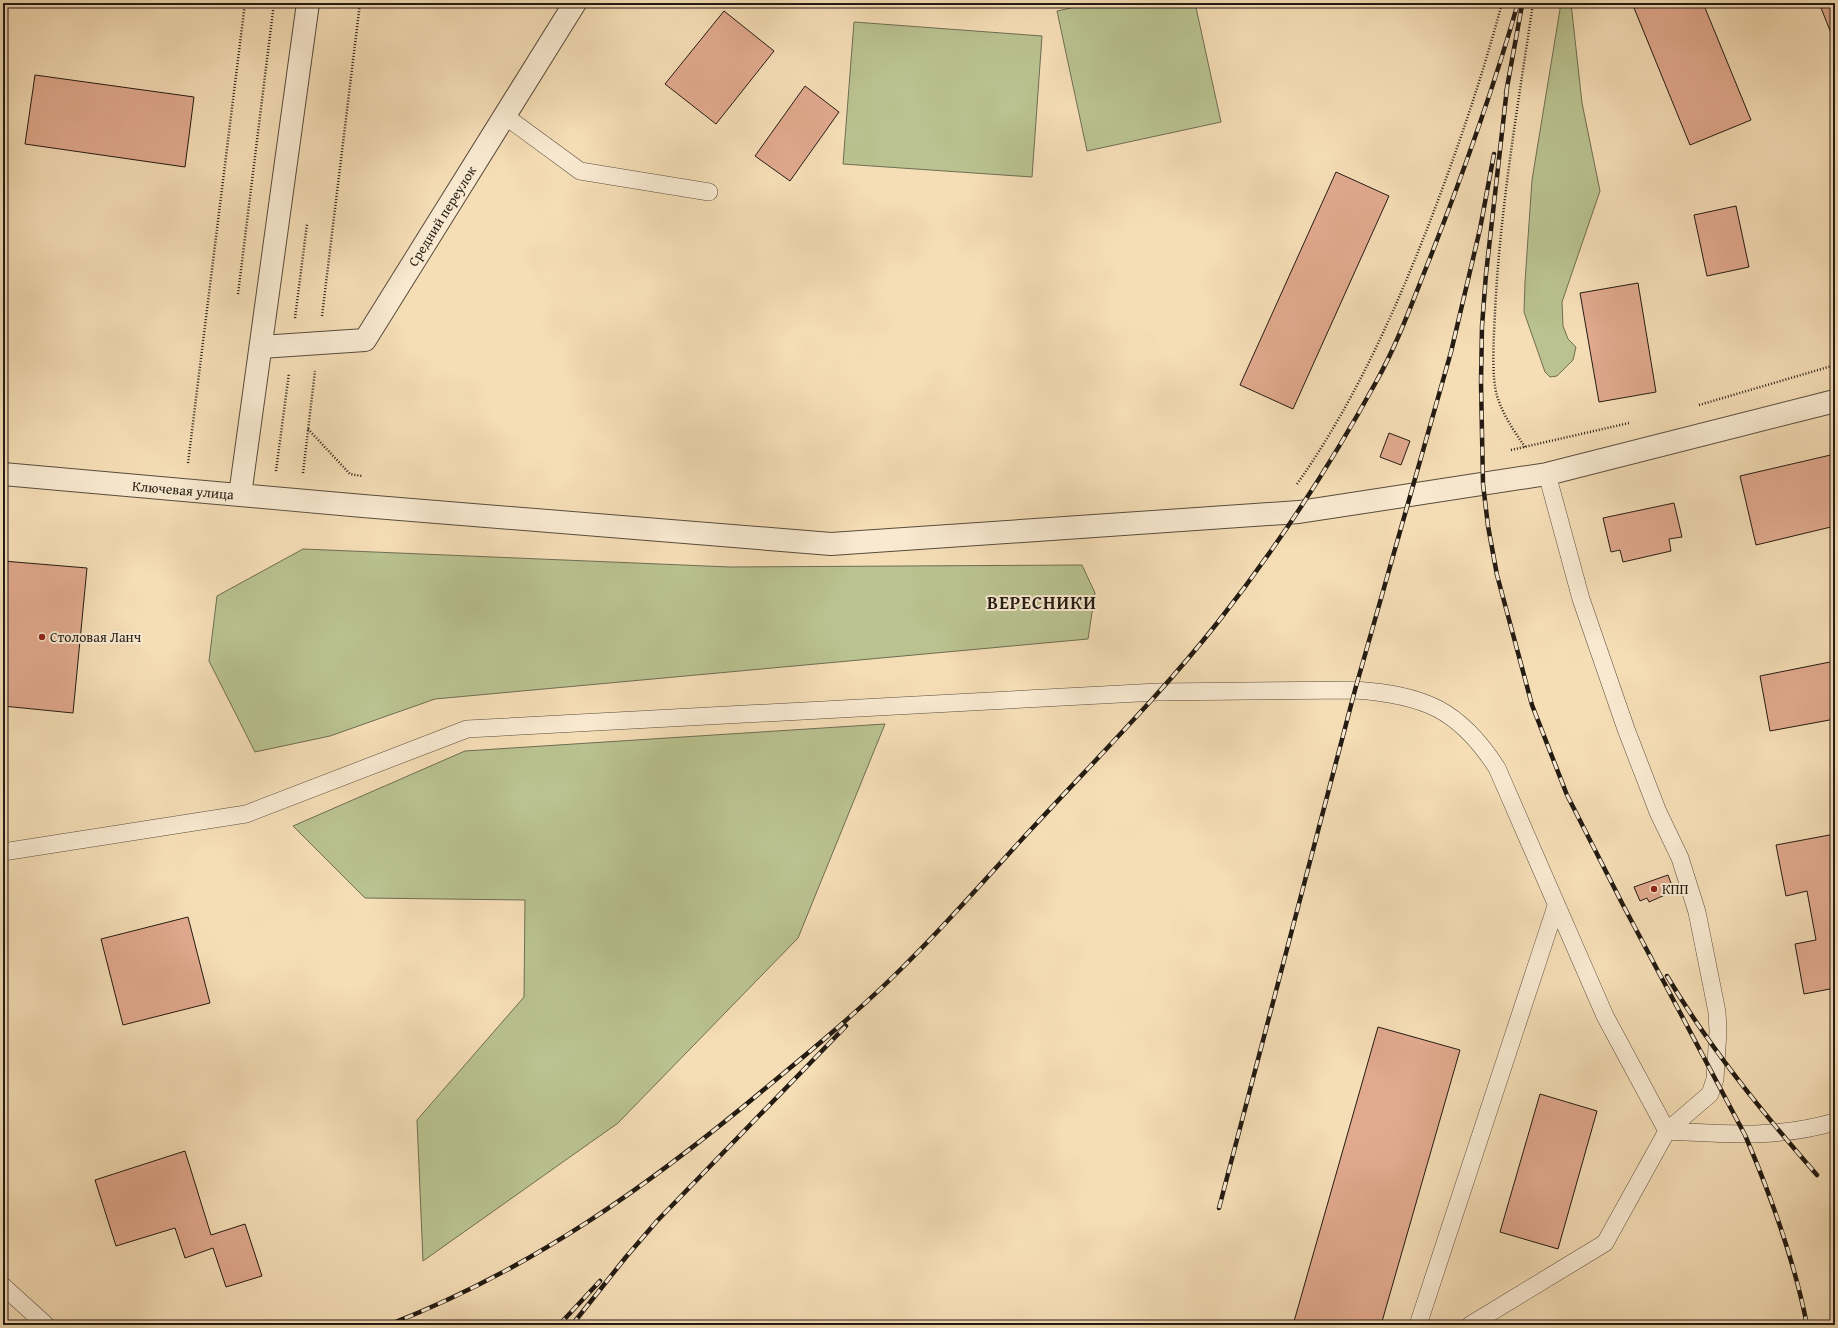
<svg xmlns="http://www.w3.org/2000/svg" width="1838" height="1328" font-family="'Gentium Book Plus',serif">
<rect width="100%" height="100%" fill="#f5ddb6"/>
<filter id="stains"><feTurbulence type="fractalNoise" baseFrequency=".005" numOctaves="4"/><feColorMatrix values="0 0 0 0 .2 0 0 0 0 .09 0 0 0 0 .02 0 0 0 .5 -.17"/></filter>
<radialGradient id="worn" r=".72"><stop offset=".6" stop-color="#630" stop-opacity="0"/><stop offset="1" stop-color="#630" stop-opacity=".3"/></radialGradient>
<path fill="#b9c290" stroke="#6e6e51" d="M1094 3H1195L1221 122 1087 151 1057 11Z
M1561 3H1571L1582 103 1600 191 1562 302 1563 326 1568 339 1576 347 1573 360 1557 376 1550 377 1545 372 1524 312 1525 282 1532 180Z
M854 22 1042 36 1032 177 843 164Z
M303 549 730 567 1082 565 1095 593 1088 639 435 699 330 736 255 752 209 661 217 596Z
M885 724 798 938 618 1123 423 1261 417 1120 524 997 525 900 365 898 293 826 465 751Z"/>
<path fill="#e1a98e" stroke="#231b12" d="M1632 3H1703L1751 120 1690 145Z
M1819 3H1835V43Z
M724 11 774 51 716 124 665 84Z
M35 75 194 97 185 167 25 144Z
M805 86 839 112 790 181 755 156Z
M1336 172 1389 196 1293 409 1240 385Z
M1736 206 1749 267 1707 276 1694 215Z
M1638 283 1656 392 1599 402 1580 293Z
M1389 433 1410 441 1401 465 1380 457Z
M1835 454V526L1756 545 1740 476Z
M1674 503 1682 537 1669 539 1671 551 1623 562 1620 550 1611 552 1603 518Z
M3 561 87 568 73 713 3 706Z
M1835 661V719L1770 731 1760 676Z
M1835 834V988L1804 994 1795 944 1816 940 1807 891 1786 896 1776 845Z
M1668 875 1674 891 1649 902 1647 898 1640 901 1634 887Z
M188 917 210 1003 123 1025 101 939Z
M1378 1027 1460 1050 1381 1325H1293Z
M1540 1094 1597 1111 1558 1249 1500 1232Z
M185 1151 211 1235 245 1224 262 1276 226 1287 213 1248 185 1258 175 1228 116 1246 95 1180Z"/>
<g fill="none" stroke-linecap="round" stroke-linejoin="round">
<g stroke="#584c3b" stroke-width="18">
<path id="lane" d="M505 116 580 171 709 192
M3 852 246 814 467 729 1158 692 1355 690C1424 695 1459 709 1497 768L1605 1016 1667 1131C1728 1134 1775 1139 1835 1122
M3 1286 46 1325
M1418 1325 1556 906
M1470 1325 1605 1243 1667 1131 1710 1094 1715 1079 1718 1031 1717 1012 1697 912 1680 858 1658 812 1626 729 1581 599 1547 474"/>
</g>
<g stroke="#584c3b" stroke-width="24">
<path id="street" d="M261 347 365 340 575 3
M3 474 363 506 831 544 1299 512 1547 474 1835 401
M240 495 308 3"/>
</g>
<path stroke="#231b12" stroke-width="2.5" stroke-dasharray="1 2" stroke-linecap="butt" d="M238 294 274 3
M322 316 360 3
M295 318 307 224
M1699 405 1835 365
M308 429 350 474 362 476
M1525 447C1514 431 1503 415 1497 396 1491 375 1494 335 1495 312 1500 208 1518 106 1533 3
M1511 450 1629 423
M188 463 245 3
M276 471 289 373
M303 473 315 371
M1297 484C1353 405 1394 314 1429 224 1457 151 1482 78 1502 3"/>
<use href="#lane" stroke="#f8e9d0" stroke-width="17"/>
<use href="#street" stroke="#f8e9d0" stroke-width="22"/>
<g stroke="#231b12" stroke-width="4.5">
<path id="rail" d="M1507 88 1486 274 1482 326 1481 382 1483 484 1488 526 1497 575 1532 705 1567 795 1623 905 1745 1135C1771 1196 1794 1259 1807 1325
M1506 93 1522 5
M1667 976C1709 1047 1763 1113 1817 1175
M1219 1208 1355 690 1451 352 1480 229 1494 154
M388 1325C531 1270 650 1185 767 1087 813 1049 860 1010 902 968 949 922 992 871 1037 823 1098 757 1162 693 1218 622 1277 547 1330 466 1376 382 1398 343 1413 300 1430 258 1463 174 1493 90 1518 3
M559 1325 600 1281
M572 1325 626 1257 657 1221 846 1026"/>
</g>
<use href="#rail" stroke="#f8e9d0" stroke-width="3" stroke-dasharray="9" stroke-linecap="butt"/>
</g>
<g fill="#8f2418" stroke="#f8e9d0" stroke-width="1.5">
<circle cx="42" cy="637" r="4"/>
<circle cx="1654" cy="889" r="4"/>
</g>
<g text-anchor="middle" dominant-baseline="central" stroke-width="4" stroke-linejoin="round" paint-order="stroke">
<g font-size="14" fill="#231b12" stroke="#f8e9d0">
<text transform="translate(442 216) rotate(-58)">Средний переулок</text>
<text transform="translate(183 490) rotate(5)">Ключевая улица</text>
</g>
<g font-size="14" fill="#231b12" stroke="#f8e9d0" text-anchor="start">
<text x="50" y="637">Столовая Ланч</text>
<text x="1662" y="889">КПП</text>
</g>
<g font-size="18" font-weight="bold" letter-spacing="1" fill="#231b12" stroke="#f8e9d0">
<text x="1042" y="602">ВЕРЕСНИКИ</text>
</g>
</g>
<rect width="1838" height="1328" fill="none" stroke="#f5ddb6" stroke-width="16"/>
<rect x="4" y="4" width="1830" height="1320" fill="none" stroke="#231b12" stroke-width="2"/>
<rect x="8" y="8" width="1822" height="1312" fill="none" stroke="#231b12"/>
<rect width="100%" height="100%" filter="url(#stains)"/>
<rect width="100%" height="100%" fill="url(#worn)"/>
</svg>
